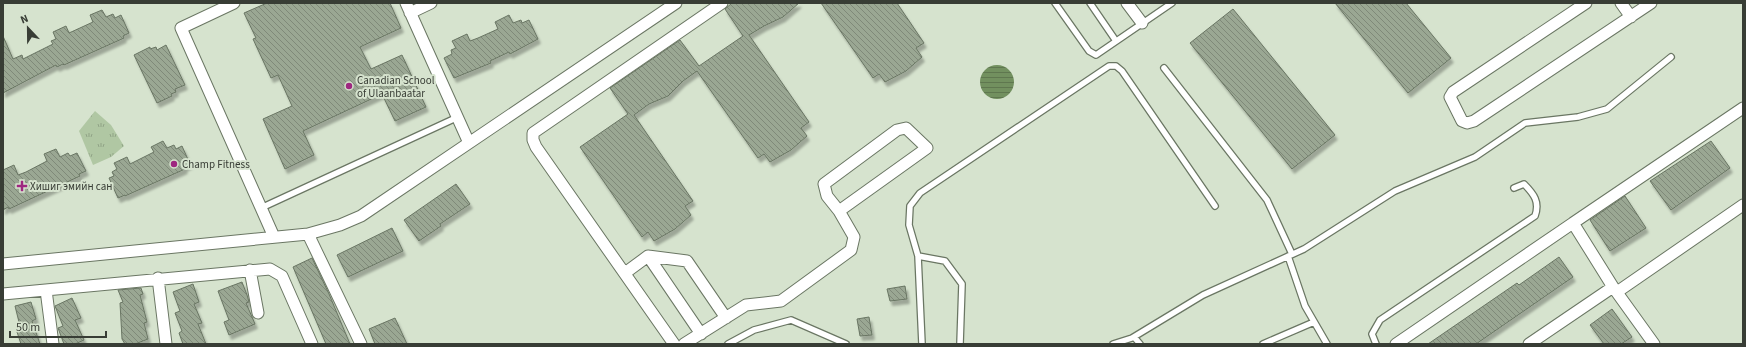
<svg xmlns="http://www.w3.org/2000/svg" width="1746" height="347" font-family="'Source Sans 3',sans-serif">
<defs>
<pattern id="grass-tufts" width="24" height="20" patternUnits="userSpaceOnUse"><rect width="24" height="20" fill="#b0c7a3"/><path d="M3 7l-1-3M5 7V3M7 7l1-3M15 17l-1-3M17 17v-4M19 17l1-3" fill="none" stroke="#90a386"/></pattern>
<pattern id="water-rules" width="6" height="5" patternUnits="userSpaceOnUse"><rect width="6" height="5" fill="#72905f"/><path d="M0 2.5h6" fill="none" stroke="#5f774f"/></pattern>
<pattern id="building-back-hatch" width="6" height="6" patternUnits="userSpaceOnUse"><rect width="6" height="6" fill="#9aa793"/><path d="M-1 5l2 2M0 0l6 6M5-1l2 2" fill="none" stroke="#7f8979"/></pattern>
<filter id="shadow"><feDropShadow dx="2.5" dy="4.5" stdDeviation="1" flood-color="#0004"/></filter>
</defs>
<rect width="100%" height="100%" fill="#d6e3ce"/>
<path fill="url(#grass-tufts)" d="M95 111 111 125 124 146 111 157 93 165 79 131Z"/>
<path fill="url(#water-rules)" d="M980 82a17 17 0 1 1 34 0a17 17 0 1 1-34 0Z"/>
<path fill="url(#building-back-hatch)" stroke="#697563" filter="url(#shadow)" d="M267 3H390L401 28 360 47 371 69 402 55 426 107 395 121 382 94 303 131 314 155 285 169 263 119 292 106 278 75 271 78 253 39 256 38 244 13Z
M732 3H799L783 17 764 26 749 35 809 122 801 128 807 136 791 150 770 162 764 154 758 158 697 71 683 81 668 96 649 104 634 115 693 201 685 206 691 215 675 229 654 241 648 232 642 237 580 147 628 114 610 88 680 40 699 66 743 36 725 9Z
M821 3H897L924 43 916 48 922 57 906 71 885 82 879 74 873 78Z
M1335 3H1406L1451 58 1408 93Z
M1233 9 1335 135 1292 169 1190 43Z
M102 10 106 17 113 14 115 18 121 15 129 33 123 36 124 38 64 65 63 64 57 67 56 65 3 93V36L13 59 22 55 23 59 53 44 51 41 56 39 53 32 66 26 69 33 93 22 90 15Z
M509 15 513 23 521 20 522 23 529 20 538 39 510 54 509 52 490 61 491 63 454 78 444 58 452 54 451 50 456 48 452 41 467 34 470 41 478 38 498 29 495 22Z
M166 45 185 85 175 89 176 92 171 94 172 96 157 103 134 55 150 47V49L156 47 157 50Z
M163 141 167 148 174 145 176 149 182 146 190 164 184 167 185 169 125 196V195L118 198 109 178 114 176 112 172 117 169 114 163 127 157 130 164 154 152 151 147Z
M1711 141 1730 168 1671 210 1650 181Z
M56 149 60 157 68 153 70 156 77 153 86 171 79 174 80 176 9 209 8 207 3 210V170L14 165 18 175 26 172 47 161 44 154Z
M456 184 470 204 440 224 441 226 419 241 404 220Z
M1625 196 1646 228 1610 251 1590 220Z
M392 228 403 251 348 277 337 255Z
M1559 257 1573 277 1476 344H1428L1517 283 1519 285Z
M312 258 329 294 350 344H326L293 267Z
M242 282 247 295 249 302 246 303 255 324 229 335 224 322 229 320 218 291Z
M193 284 199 302 194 304 202 323 198 324 206 344H183L179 333 182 331 175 313 180 311 173 292Z
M905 286 907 299 890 301 887 289Z
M141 288 143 294 140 295 147 322 144 323 148 339 135 344H125L122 339 120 303 123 302 118 290Z
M72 298 81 318 75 320 84 340 75 344H64L58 328 63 326 55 306Z
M31 302 36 319 32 321 40 344H21L17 332 21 330 15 306Z
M1612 309 1632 337 1621 344H1604L1590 325Z
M869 317 872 335 860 336 857 319Z
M395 318 407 344H375L369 329Z"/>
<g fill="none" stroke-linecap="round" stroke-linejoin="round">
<g stroke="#6a7663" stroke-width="8">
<path id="lane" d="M1055 3 1089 51 1096 55 1172 3
M1090 3 1116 41
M1164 68 1267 200 1292 254
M261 208 458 117
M918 256 945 261 962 284 960 344
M1288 256 1305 306 1327 344
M1134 337 1140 344
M728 344 754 330 791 320 846 344
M922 344 918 256 909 225 910 206 920 193 1109 66H1116L1122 71 1215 206
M1113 344 1132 338 1203 295 1304 249 1395 191 1475 157 1525 123 1578 117 1607 109 1671 57
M1263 344 1314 322
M1376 344 1372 334 1380 320 1535 216C1540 202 1534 194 1524 184L1514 188"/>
</g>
<g stroke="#6a7663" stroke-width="13">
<path id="street" d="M234 3 181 28 274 237
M406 3 469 143
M1127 3 1142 23
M1586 3 1453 92 1450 97 1462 121 1467 123 1474 121 1651 3
M1621 3 1631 17
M410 13 431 3
M1573 223 1743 108
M308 234 361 344
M648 256 701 334
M3 264 308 234 340 225 361 216 676 3
M250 270 258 313
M625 273 648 256 687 261 726 318
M158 278 166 344
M46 290 53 344
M1617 292 1743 205
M3 294 270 269 282 276 312 344
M674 344 536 147 533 140V133L722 3
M684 344 746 305 781 301 851 250 854 237 839 211 927 148 906 128 897 130 824 184 827 196 839 211
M1396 344 1573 223 1613 287 1654 344
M1529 344 1613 287"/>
</g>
<use href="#lane" stroke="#fff" stroke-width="5.5"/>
<use href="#street" stroke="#fff" stroke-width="11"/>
</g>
<g fill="#9e2780" stroke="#d6e3ce" stroke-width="1.5">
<circle cx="349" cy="86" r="4"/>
<circle cx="174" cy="164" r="4"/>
<path d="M20 180h4v4h4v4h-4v4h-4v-4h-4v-4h4z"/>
</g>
<g text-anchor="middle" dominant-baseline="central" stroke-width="4" stroke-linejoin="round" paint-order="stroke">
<g font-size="11" fill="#383d35" stroke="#d6e3ce" text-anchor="start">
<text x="357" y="80">Canadian School<tspan x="357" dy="13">of Ulaanbaatar</tspan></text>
<text x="182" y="164">Champ Fitness</text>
<text x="30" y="186">Хишиг эмийн сан</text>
</g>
</g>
<rect width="1746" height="347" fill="none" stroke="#383d35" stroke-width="8"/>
<g transform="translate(28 28) rotate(338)" stroke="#d6e3ce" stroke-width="3" paint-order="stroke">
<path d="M0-3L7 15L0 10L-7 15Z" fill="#383d35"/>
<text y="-6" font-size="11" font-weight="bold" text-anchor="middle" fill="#383d35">N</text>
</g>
<path d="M10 331v6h96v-6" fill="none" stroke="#383d35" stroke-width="2"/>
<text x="16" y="331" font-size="12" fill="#383d35" stroke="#d6e3ce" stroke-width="3" paint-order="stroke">50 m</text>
</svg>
